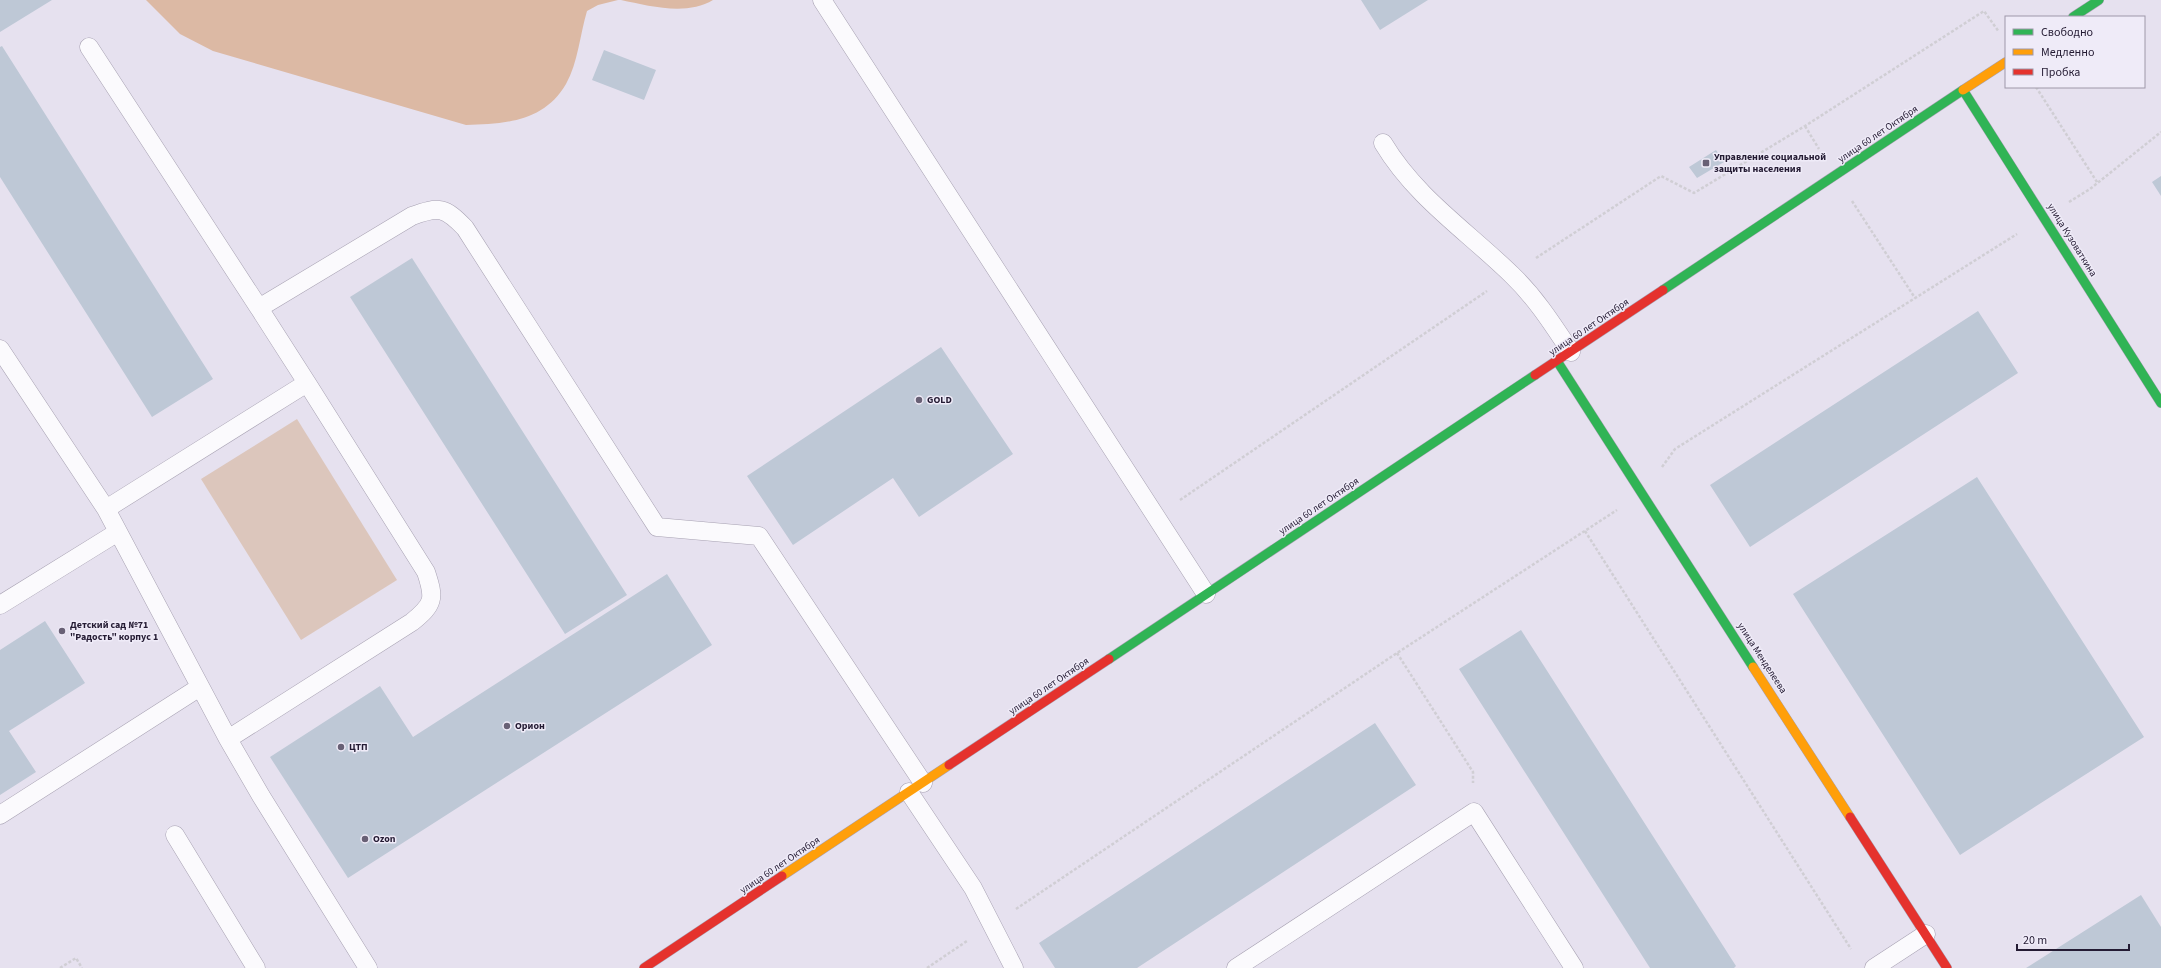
<svg xmlns="http://www.w3.org/2000/svg" width="2161" height="968" font-family="'Source Sans 3',sans-serif">
<rect width="100%" height="100%" fill="#e6e1ef"/>
<path fill="#dcc6bc" d="M297 419 397 580 301 640 201 479Z"/>
<path fill="#dcb9a4" d="M146 0H618L598 5 587 11C580 34 578 63 566 84 544 122 504 124 466 125L213 51 180 34Z
M621 0H713C687 16 649 6 621 0Z"/>
<path fill="#bec8d6" d="M0 0H52L0 32Z
M1361 0H1428L1380 30Z
M2 46 213 379 152 417 0 177V47Z
M604 50 656 70 644 100 592 80Z
M1716 150 1724 162 1697 178 1689 167Z
M2161 176V196L2152 182Z
M412 258 627 595 565 634 350 297Z
M1978 311 2018 373 1750 547 1710 485Z
M941 347 1013 454 919 517 893 478 793 545 747 476Z
M1977 477 2144 737 1960 855 1793 594Z
M667 574 712 645 348 878 270 757 380 686 413 737Z
M45 621 85 683 9 731 36 772 0 795V650Z
M1521 630 1736 966 1734 968H1650L1459 669Z
M1375 723 1416 785 1137 968H1055L1039 943Z
M2141 895 2161 927V968H2026Z"/>
<g fill="none" stroke-linecap="round" stroke-linejoin="round">
<g stroke="#a7a1b2" stroke-width="19">
<path id="lane" d="M822 0 1206 594
M89 47 259 308
M1383 143C1416 198 1467 231 1512 275 1536 298 1553 325 1571 352
M0 349 106 509 307 383 426 572C435 599 434 604 412 622L228 739 261 796 368 968
M307 383 259 308 412 216C439 206 445 207 465 228L657 527 759 536 923 783
M106 509 228 739
M0 605 118 532
M909 792 973 888 1014 968
M0 815 200 687
M175 835 256 968
M1236 968 1474 812 1574 968
M1874 968 1926 934"/>
</g>
<g stroke="#a7a1b2" stroke-width="10">
<path id="fast" d="M2073 17 2099 0
M1963 90 2161 403
M1663 290 1963 90
M1557 361 1753 667
M1109 659 1535 375"/>
</g>
<g stroke="#a7a1b2" stroke-width="10">
<path id="slow" d="M1963 90 2006 62
M1753 667 1850 817
M782 876 949 765"/>
</g>
<g stroke="#a7a1b2" stroke-width="10">
<path id="jam" d="M1535 375 1663 290
M949 765 1109 659
M1850 817 1947 968
M644 968 782 876"/>
</g>
<path stroke="#d0ced4" stroke-width="2.5" stroke-dasharray="3 2" stroke-linecap="butt" d="M2036 87 2097 182
M1805 126 1819 149
M1852 201 1915 298
M2069 202 2090 189 2161 132
M1536 258 1661 176 1694 193 1805 126 1984 11 1999 32
M1662 467 1675 449 2017 234
M1180 500 1487 291
M1585 531 1851 949
M1397 653 1473 772V783
M1016 909 1397 653 1617 510
M60 968 76 958 82 968
M927 968 967 941"/>
<use href="#lane" stroke="#fbfafd" stroke-width="18"/>
<use href="#fast" stroke="#30b455" stroke-width="9"/>
<use href="#slow" stroke="#ff9f0a" stroke-width="9"/>
<use href="#jam" stroke="#e5322d" stroke-width="9"/>
</g>
<g fill="#686075" stroke="#efebf8" stroke-width="1.5">
<rect x="1702" y="159" width="8" height="8" rx="2"/>
<circle cx="919" cy="400" r="4"/>
<circle cx="62" cy="631" r="4"/>
<circle cx="507" cy="726" r="4"/>
<circle cx="341" cy="747" r="4"/>
<circle cx="365" cy="839" r="4"/>
</g>
<g text-anchor="middle" dominant-baseline="central" stroke-width="3" stroke-linejoin="round" paint-order="stroke">
<g font-size="10" fill="#241b33" stroke="#efebf8">
<text transform="translate(1878 134) rotate(-34)">улица 60 лет Октября</text>
<text transform="translate(2072 240) rotate(58)">улица Кузоваткина</text>
<text transform="translate(1589 327) rotate(-34)">улица 60 лет Октября</text>
<text transform="translate(1319 506) rotate(-34)">улица 60 лет Октября</text>
<text transform="translate(1762 658) rotate(57)">улица Менделеева</text>
<text transform="translate(1049 686) rotate(-34)">улица 60 лет Октября</text>
<text transform="translate(780 865) rotate(-34)">улица 60 лет Октября</text>
</g>
<g font-size="10" font-weight="bold" fill="#241b33" stroke="#efebf8" text-anchor="start">
<text x="1714" y="157">Управление социальной<tspan x="1714" dy="12">защиты населения</tspan></text>
<text x="927" y="400">GOLD</text>
<text x="70" y="625">Детский сад №71<tspan x="70" dy="12">"Радость" корпус 1</tspan></text>
<text x="515" y="726">Орион</text>
<text x="349" y="747">ЦТП</text>
<text x="373" y="839">Ozon</text>
</g>
</g>
<rect x="2005" y="16" width="140" height="72" fill="#efebf8" stroke="#9e98a9"/>
<rect x="2013" y="29" width="20" height="6" fill="#30b455" stroke="#9e98a9"/>
<text x="2041" y="36" font-size="12" fill="#241b33">Свободно</text>
<rect x="2013" y="49" width="20" height="6" fill="#ff9f0a" stroke="#9e98a9"/>
<text x="2041" y="56" font-size="12" fill="#241b33">Медленно</text>
<rect x="2013" y="69" width="20" height="6" fill="#e5322d" stroke="#9e98a9"/>
<text x="2041" y="76" font-size="12" fill="#241b33">Пробка</text>
<path d="M2017 944v6h112v-6" fill="none" stroke="#241b33" stroke-width="2"/>
<text x="2023" y="944" font-size="12" fill="#241b33" stroke="#efebf8" stroke-width="3" paint-order="stroke">20 m</text>
</svg>
